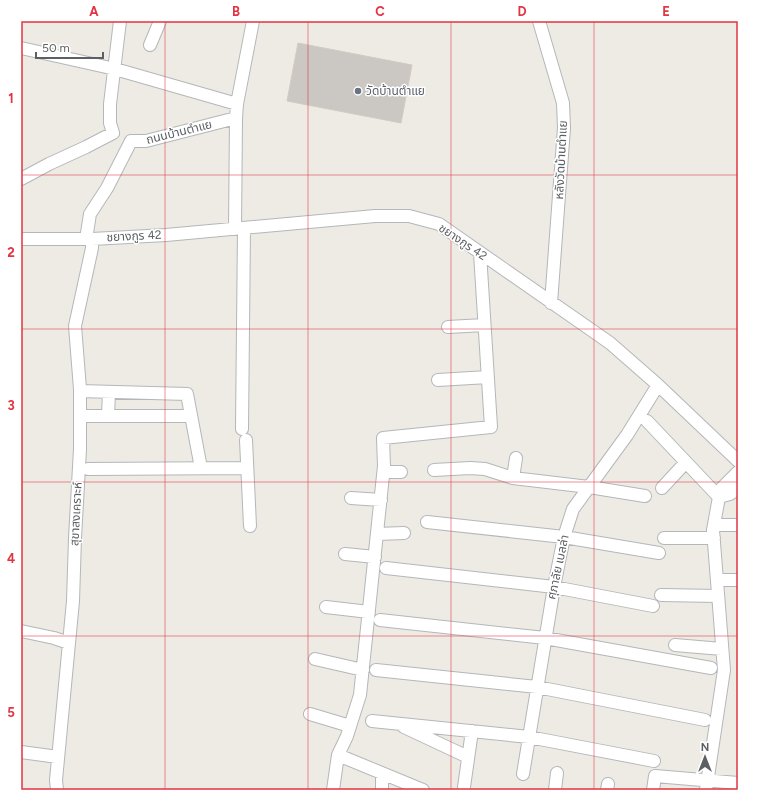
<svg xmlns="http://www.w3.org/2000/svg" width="759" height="811" font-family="Figtree,'Noto Sans Thai',sans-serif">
<rect width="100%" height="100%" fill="#eeeae4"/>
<path fill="#cbc7c3" stroke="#d2cbc2" d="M298 43 412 65 401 123 287 101Z"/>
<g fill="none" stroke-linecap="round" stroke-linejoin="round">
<g stroke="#b4b7ba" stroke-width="14">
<path id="minor" d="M539 21 563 103 564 128 551 303
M150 45 160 21
M21 48 115 69 237 104
M21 179 49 164 86 147 113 133 110 123V104L120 21
M235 229 236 118
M21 239H92L166 235 375 216H409L439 224 610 343 658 385 738 461
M86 239 90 214 107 188 131 141H146L236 118 237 104 253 21
M448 327 484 325
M438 380 488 377
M80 391 187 394 201 468
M80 416H191
M108 416 109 392
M647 421 719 497 713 530 724 670 706 790
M242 429 244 228
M246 440 250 526
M88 469 247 468
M434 470 470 468 485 469 513 478 589 487 645 496
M384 472H401
M738 472 722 488 719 497 730 494 738 488
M513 478 516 458
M662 488 686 462
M351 498 381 500
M427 522 564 537 659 553
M714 525H738
M377 534 404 533
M664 538H714
M345 554 375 557
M386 568 554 587 653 606
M717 580H738
M661 595 718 596
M326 607 369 612
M380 620 545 638 711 668
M21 631 54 638 69 643
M675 645 722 649
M315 659 363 670
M376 670 537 687 705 720
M310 714 350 726
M372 721 529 737 654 761
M404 727 468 757
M21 752 58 757
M338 755 423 790
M523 774 554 587 564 537 573 509 627 435 658 385
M464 787 472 731
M57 790 56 780 73 601 75 538 80 449V389L75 326 92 248V239
M333 790 338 755 347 736 360 695 384 466 383 438 491 427 480 253
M382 790V774
M555 790 557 773
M607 790 608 784
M653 790 655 776 738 783"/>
</g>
<use href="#minor" stroke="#fff" stroke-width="12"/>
</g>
<path fill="none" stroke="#e23542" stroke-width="1" stroke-opacity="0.55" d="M165 21V790M308 21V790M451 21V790M594 21V790M21 175H738M21 329H738M21 482H738M21 636H738"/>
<circle fill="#6b7280" stroke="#fff" stroke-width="1.5" cx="358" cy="91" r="4"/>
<g text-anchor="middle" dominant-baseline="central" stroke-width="3" stroke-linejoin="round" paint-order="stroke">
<g font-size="12" fill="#5b616d" stroke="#fff" text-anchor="start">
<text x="366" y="91">วัดบ้านตำแย</text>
</g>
<g font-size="12" fill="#5c6064" stroke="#fff">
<text transform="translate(179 132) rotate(-14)">ถนนบ้านตำแย</text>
<text transform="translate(561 160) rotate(-87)">หลังวัดบ้านตำแย</text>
<text transform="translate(134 236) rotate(-3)">ชยางกูร 42</text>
<text transform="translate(463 242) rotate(34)">ชยางกูร 42</text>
<text transform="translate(76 514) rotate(-87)">สุขาสงเคราะห์</text>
<text transform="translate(558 567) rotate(-78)">ศุภาลัย เบลล่า</text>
</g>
</g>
<rect width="759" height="811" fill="none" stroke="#ffffff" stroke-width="44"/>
<g transform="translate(705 757)" stroke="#ffffff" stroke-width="3" paint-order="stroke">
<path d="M0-3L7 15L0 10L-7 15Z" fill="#5c6064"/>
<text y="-6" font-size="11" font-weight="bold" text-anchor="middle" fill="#5c6064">N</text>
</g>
<path d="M36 52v6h67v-6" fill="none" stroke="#5c6064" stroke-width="2"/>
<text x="42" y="52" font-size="12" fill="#5c6064" stroke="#ffffff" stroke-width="3" paint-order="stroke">50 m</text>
<rect x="22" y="22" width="715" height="767" fill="none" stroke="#e23542" stroke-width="1.5"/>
<g font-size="13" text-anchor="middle" font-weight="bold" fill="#e23542">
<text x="94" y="16">A</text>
<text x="236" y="16">B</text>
<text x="380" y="16">C</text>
<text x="522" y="16">D</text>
<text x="666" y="16">E</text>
<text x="11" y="103">1</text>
<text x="11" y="257">2</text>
<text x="11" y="410">3</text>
<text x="11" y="563">4</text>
<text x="11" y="717">5</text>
</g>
</svg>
